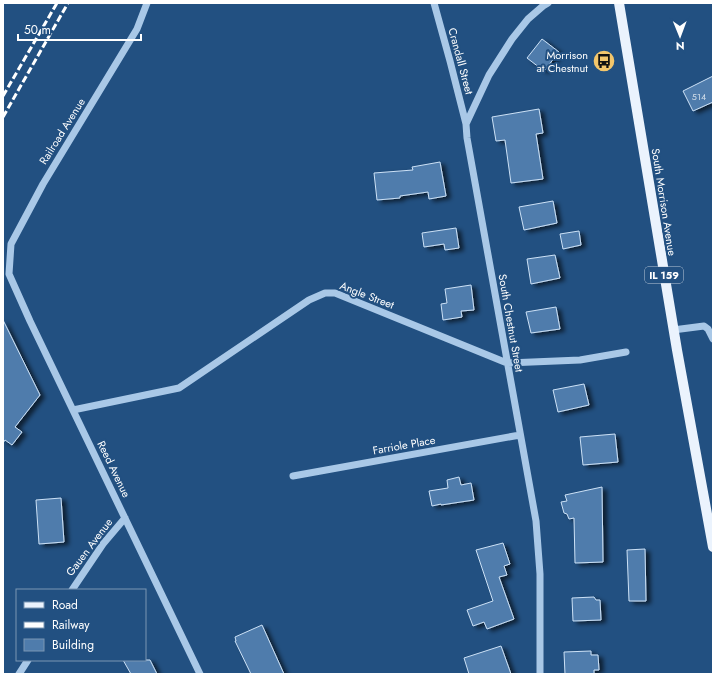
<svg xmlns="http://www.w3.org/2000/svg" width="716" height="677" font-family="Jost,sans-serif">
<defs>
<filter id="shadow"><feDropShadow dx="4.5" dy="2.5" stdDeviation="2" flood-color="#0009"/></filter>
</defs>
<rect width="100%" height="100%" fill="#225081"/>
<path fill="#4f7cac" stroke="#cce1f6" filter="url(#shadow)" d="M542 39 559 52 544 71 527 58Z
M713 76V102L693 111 683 91Z
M539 109 543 133 536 134 543 179 511 183 505 140 496 141 492 117Z
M440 162 446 196 429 199 428 192 400 196V198L377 200 374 173 413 170 412 167Z
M553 201 557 223 524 230 519 207Z
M456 228 459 248 445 250 444 244 424 247 422 233Z
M579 231 581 245 563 249 560 234Z
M555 255 560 278 531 284 527 259Z
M471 285 474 310 461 311 462 317 443 320 441 304 447 303 445 289Z
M556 307 560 329 531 333 526 312Z
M3 320 40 395 15 427 22 432 12 445 5 440 3 443Z
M584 384 589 405 558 412 553 390Z
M615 434 618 462 583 465 580 437Z
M459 477 461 485 471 483 474 500 441 505V504L432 506 429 491 448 488 447 480Z
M602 487 603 562 575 563 574 518 569 519 567 514 564 513 561 502 567 501 565 495Z
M61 498 64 542 39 544 36 500Z
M503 543 510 564 504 566 507 575 499 577 514 619 487 629 484 622 473 626 467 610 493 601 476 550Z
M645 549 646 601H629L627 550Z
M594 597 596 600H600L601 620 573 621 572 598Z
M262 625 284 674H251L235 641H236L235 637Z
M501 646 511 674H469L464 658Z
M591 651V655H598L599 670H594V674H565L564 652Z
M123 660H150L157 674H131Z"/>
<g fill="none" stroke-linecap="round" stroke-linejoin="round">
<path stroke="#a9c8e7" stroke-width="7" d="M147 3 137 29 43 184 11 244 9 274 30 321 200 674
M434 3 450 61 466 124
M673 330 704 326 708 329 713 339
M73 410 179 388 309 300 325 293H335L507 363 580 360 626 352
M293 476 520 435
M72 590 103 544 125 518
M19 674 28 660
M540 674V574L536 521 467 138 466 124 489 75 512 39 528 19 543 6 548 3"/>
<path stroke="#ebf3fd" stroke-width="10" d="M619 3 677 350 713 547"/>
<path stroke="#fff" stroke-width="3" stroke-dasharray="7 3" stroke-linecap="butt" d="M3 96 57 3
M3 117 68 3"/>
</g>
<defs>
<g id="bus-disc" transform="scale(1.15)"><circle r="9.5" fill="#f3c66b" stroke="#225081"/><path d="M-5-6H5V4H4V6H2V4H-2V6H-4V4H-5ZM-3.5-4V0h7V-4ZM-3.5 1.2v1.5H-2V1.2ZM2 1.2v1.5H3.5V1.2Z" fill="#111"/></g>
</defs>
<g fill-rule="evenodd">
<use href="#bus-disc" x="604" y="61"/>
</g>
<g text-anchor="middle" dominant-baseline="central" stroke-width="4" stroke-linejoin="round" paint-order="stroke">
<g font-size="9" fill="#d3deea">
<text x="699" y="96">514</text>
</g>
<rect fill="#225081" stroke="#bdcad9" stroke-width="1" x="645" y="267" width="38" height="16" rx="3"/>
<g font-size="10" font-weight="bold" fill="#fff">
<text x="664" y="275">IL 159</text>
</g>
<g font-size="11" fill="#fff" stroke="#225081" text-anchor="end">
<text x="588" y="55">Morrison<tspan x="588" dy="13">at Chestnut</tspan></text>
</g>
<g font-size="11" fill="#fff" stroke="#225081">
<text transform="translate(461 61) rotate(75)">Crandall Street</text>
<text transform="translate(62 131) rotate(-58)">Railroad Avenue</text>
<text transform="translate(664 202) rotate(81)">South Morrison Avenue</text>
<text transform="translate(367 295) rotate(21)">Angle Street</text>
<text transform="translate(511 323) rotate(80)">South Chestnut Street</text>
<text transform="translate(404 445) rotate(-10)">Farriole Place</text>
<text transform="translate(114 469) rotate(64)">Reed Avenue</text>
<text transform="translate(89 547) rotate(-53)">Gauen Avenue</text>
</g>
</g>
<rect width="716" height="677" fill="none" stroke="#ffffff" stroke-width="8"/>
<rect x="16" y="589" width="130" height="72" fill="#225081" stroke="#7a96b3"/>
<rect x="24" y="602" width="20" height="6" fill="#ebf3fd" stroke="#7a96b3"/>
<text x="52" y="609" font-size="12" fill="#ffffff">Road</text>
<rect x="24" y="622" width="20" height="6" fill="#ffffff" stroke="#7a96b3"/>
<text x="52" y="629" font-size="12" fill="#ffffff">Railway</text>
<rect x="24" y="639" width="20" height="12" fill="#4f7cac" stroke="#7a96b3"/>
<text x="52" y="649" font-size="12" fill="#ffffff">Building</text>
<g transform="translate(680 36) rotate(179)" stroke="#225081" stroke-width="3" paint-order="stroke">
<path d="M0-3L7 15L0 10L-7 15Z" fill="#ffffff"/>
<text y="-6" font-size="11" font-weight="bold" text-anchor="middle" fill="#ffffff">N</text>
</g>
<path d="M18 34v6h123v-6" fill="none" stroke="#ffffff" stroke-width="2"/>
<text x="24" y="34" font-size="12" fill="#ffffff" stroke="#225081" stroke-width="3" paint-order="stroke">50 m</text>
</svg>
